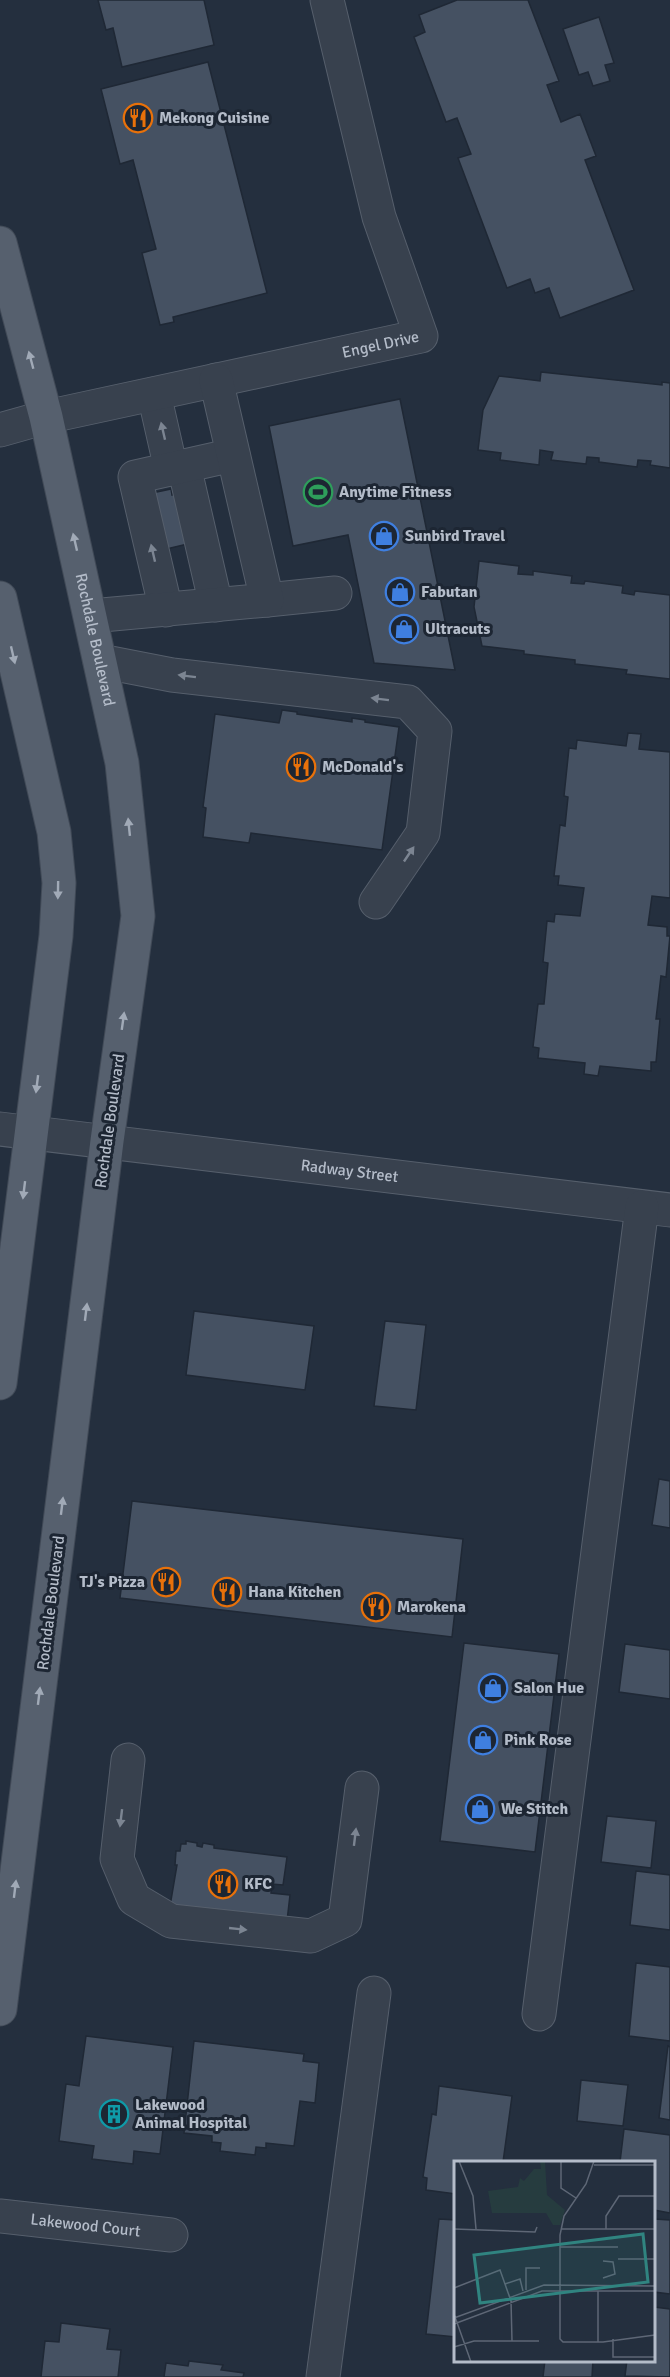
<svg xmlns="http://www.w3.org/2000/svg" width="670" height="2377" font-family="Signika,sans-serif">
<rect width="100%" height="100%" fill="#242f3e"/>
<path fill="#455162" stroke="#1f2835" stroke-width="1.5" d="M98 0H204L214 45 122 67 113 28 106 30Z
M457 0H528L559 81 547 85 561 122 580 114 596 156 585 160 634 290 560 318 549 288 535 293 530 279 507 288 458 158 471 154 457 118 446 122 414 37 425 32 419 15Z
M599 17 614 63 605 65 610 81 593 86 588 72 579 75 563 29Z
M208 62 267 293 173 317 174 322 160 325 142 253 156 249 133 160 120 164 101 89Z
M541 372 662 385V382L670 383V468L650 465 651 461 638 460 637 467 599 462V458L587 457 586 464 551 460 553 452 540 450 539 465 500 460 501 453 478 450 483 410 499 376 540 381Z
M400 399 455 670 374 663 348 535 293 546 269 426Z
M171 489 172 495 183 492 196 542 158 551 152 493Z
M479 561 519 566 518 574 533 575V571L572 576 571 583 584 584 585 581 623 586 622 593 634 595 635 591 670 595V679L626 674 627 670 575 664V660L524 654V651L482 646 474 607Z
M282 710 297 712V714L352 722V718L365 720V722L399 727 382 850 251 833 249 843 203 837 206 808 203 807 215 714 279 723Z
M628 733 641 734 639 749 670 752V898L652 896 648 925 667 927V936H670L666 977 661 976 656 1019H660L656 1062H651V1071L600 1066 598 1076 584 1074 585 1063 538 1058 539 1048 533 1047 538 1004H544L548 963 543 962 547 921 554 922 555 914 580 916 584 888 558 885 559 876H554L560 825 565 826 568 797 564 796 569 748 576 749 577 740 626 746Z
M194 1311 314 1326 305 1390 186 1375Z
M385 1321 426 1325 416 1410 374 1406Z
M659 1479 670 1481V1528L652 1525Z
M132 1501 463 1539 452 1637 120 1598Z
M464 1643 559 1654 535 1852 440 1841Z
M625 1644 670 1650V1699L619 1692Z
M607 1816 656 1821 651 1868 601 1862Z
M186 1841 197 1843V1846L202 1847 203 1843 214 1845V1848L287 1857 283 1885 272 1884 271 1893 290 1895 287 1921 170 1906 177 1865H175L176 1851H180L181 1844H186Z
M636 1871 670 1875V1930L630 1925Z
M636 1963 670 1967V2041L629 2036Z
M86 2036 173 2047 160 2154 134 2151 133 2164 92 2159 94 2146 59 2141 66 2084 79 2086Z
M194 2041 304 2054 303 2061 319 2063 315 2103 300 2101 294 2146 266 2143V2148L256 2147 255 2155 220 2151 221 2143 212 2142V2136L184 2133Z
M668 2046 670 2047V2120L659 2118Z
M581 2080 628 2085 623 2126 577 2121Z
M439 2086 512 2096 503 2162H456V2194L426 2190 427 2178 423 2177 432 2114 436 2115Z
M624 2129 670 2135V2213L654 2210V2162H620Z
M439 2219 456 2220V2337L426 2334Z
M654 2219 670 2220V2294L654 2292Z
M654 2307 670 2309V2377L625 2376 627 2360H654Z
M61 2323 110 2329 107 2349 121 2350 118 2377H41L45 2341 59 2342Z
M545 2360H593L592 2377H543Z
M189 2361 223 2365 221 2370 244 2373 243 2377H164L166 2363 188 2366Z"/>
<g fill="none" stroke-linecap="round" stroke-linejoin="round">
<g stroke="#565f6c" stroke-width="35">
<g id="minor">
<path d="M154 394 171 469"/>
<path id="s1" d="M0 430 46 417 421 336 379 217 327 0"/>
<path d="M184 466 216 605"/>
<path d="M267 600 335 593"/>
<path d="M166 610 135 477 233 455"/>
<path d="M91 616 267 600 216 380"/>
<path d="M100 661 172 675 408 702 435 731 423 833 376 902"/>
<path id="s2" d="M0 1129 670 1210"/>
<path d="M128 1760 117 1859 134 1899 171 1921 311 1936 345 1920 362 1788"/>
<path d="M539 2014 642 1207"/>
<path id="s3" d="M0 2216 171 2235"/>
<path d="M323 2377 374 1993"/>
</g>
</g>
<g stroke="#414a57" stroke-width="35">
<g id="major">
<path id="s4" d="M0 243 46 417 122 763 138 916 107 1141 0 2009"/>
<path d="M0 598 54 832 59 883 56 936 0 1383"/>
</g>
</g>
<use href="#minor" stroke="#38414e" stroke-width="33"/>
<use href="#major" stroke="#56606e" stroke-width="33"/>
</g>
<defs><path id="oneway-solid" d="M-6-.8H1V-3.2L6.5 0L1 3.2V.8H-6Z" transform="scale(1.5)"/></defs>
<g fill="#a1aab7">
<use href="#oneway-solid" transform="translate(31 360) rotate(-105)"/>
<use href="#oneway-solid" transform="translate(75 542) rotate(-103)"/>
<use href="#oneway-solid" transform="translate(13 655) rotate(77)"/>
<use href="#oneway-solid" transform="translate(129 827) rotate(-96)"/>
<use href="#oneway-solid" transform="translate(58 890) rotate(91)"/>
<use href="#oneway-solid" transform="translate(123 1021) rotate(-82)"/>
<use href="#oneway-solid" transform="translate(37 1084) rotate(97)"/>
<use href="#oneway-solid" transform="translate(24 1190) rotate(97)"/>
<use href="#oneway-solid" transform="translate(86 1312) rotate(-83)"/>
<use href="#oneway-solid" transform="translate(62 1506) rotate(-83)"/>
<use href="#oneway-solid" transform="translate(39 1696) rotate(-83)"/>
<use href="#oneway-solid" transform="translate(15 1889) rotate(-83)"/>
</g>
<g fill="#7c8592">
<use href="#oneway-solid" transform="translate(163 431) rotate(-103)"/>
<use href="#oneway-solid" transform="translate(153 553) rotate(-103)"/>
<use href="#oneway-solid" transform="translate(187 676) rotate(-173)"/>
<use href="#oneway-solid" transform="translate(380 699) rotate(-173)"/>
<use href="#oneway-solid" transform="translate(409 854) rotate(-56)"/>
<use href="#oneway-solid" transform="translate(121 1818) rotate(97)"/>
<use href="#oneway-solid" transform="translate(355 1837) rotate(-83)"/>
<use href="#oneway-solid" transform="translate(238 1929) rotate(6)"/>
</g>
<defs>
<g id="restaurant-ring" transform="scale(1.5)"><circle r="9.5" fill="#1d2633" stroke="#e8710a" stroke-width="1.5"/><path d="M-5-6h1v4h1v-4h1v4h1v-4h1v5L-1.5 .5V6h-2V.5L-5-1ZM5-6V6H3V1.5H1.5Q1.5-4 5-6Z" fill="#e8710a"/></g>
<g id="stadium-ring" transform="scale(1.5)"><circle r="9.5" fill="#1d2633" stroke="#2e9e5b" stroke-width="1.5"/><path d="M0-5a6.5 5 0 1 0 0 10a6.5 5 0 1 0 0-10ZM-3.5-1.8h7v3.6h-7Z" fill="#2e9e5b"/></g>
<g id="shop-ring" transform="scale(1.5)"><circle r="9.5" fill="#1d2633" stroke="#3f7fe0" stroke-width="1.5"/><path d="M-5-2.5h2.3a2.7 3.5 0 0 1 5.4 0H5L5.5 6h-11ZM-1.5-2.5h3a1.5 2.3 0 0 0-3 0Z" fill="#3f7fe0"/></g>
<g id="building-ring" transform="scale(1.5)"><circle r="9.5" fill="#1d2633" stroke="#0f9aa8" stroke-width="1.5"/><path d="M-4-6H4V6H1V3H-1V6H-4ZM-2.5-4.3h1.7v1.8h-1.7ZM.8-4.3h1.7v1.8H.8ZM-2.5-1h1.7V.8h-1.7ZM.8-1h1.7V.8H.8Z" fill="#0f9aa8"/></g>
</defs>
<g fill-rule="evenodd">
<use href="#restaurant-ring" x="138" y="118"/>
<use href="#stadium-ring" x="318" y="492"/>
<use href="#shop-ring" x="384" y="536"/>
<use href="#shop-ring" x="400" y="592"/>
<use href="#shop-ring" x="404" y="629"/>
<use href="#restaurant-ring" x="301" y="767"/>
<use href="#restaurant-ring" x="166" y="1582"/>
<use href="#restaurant-ring" x="227" y="1592"/>
<use href="#restaurant-ring" x="376" y="1607"/>
<use href="#shop-ring" x="493" y="1688"/>
<use href="#shop-ring" x="483" y="1740"/>
<use href="#shop-ring" x="480" y="1809"/>
<use href="#restaurant-ring" x="223" y="1884"/>
<use href="#building-ring" x="114" y="2114"/>
</g>
<g text-anchor="middle" dominant-baseline="central" stroke-width="6" stroke-linejoin="round" paint-order="stroke">
<g font-size="16" font-weight="bold" fill="#b4bcc9" stroke="#1d2633" text-anchor="start">
<text x="159" y="118">Mekong Cuisine</text>
<text x="339" y="492">Anytime Fitness</text>
<text x="405" y="536">Sunbird Travel</text>
<text x="421" y="592">Fabutan</text>
<text x="425" y="629">Ultracuts</text>
<text x="322" y="767">McDonald's</text>
<text x="145" y="1582" text-anchor="end">TJ's Pizza</text>
<text x="248" y="1592">Hana Kitchen</text>
<text x="397" y="1607">Marokena</text>
<text x="514" y="1688">Salon Hue</text>
<text x="504" y="1740">Pink Rose</text>
<text x="501" y="1809">We Stitch</text>
<text x="244" y="1884">KFC</text>
<text x="135" y="2105">Lakewood<tspan x="135" dy="18">Animal Hospital</tspan></text>
</g>
<g font-size="16" fill="#b4bcc9" stroke="#1d2633">
<text stroke="none"><textPath href="#s1" startOffset="390">Engel Drive</textPath></text>
<text stroke="none"><textPath href="#s4" startOffset="408">Rochdale Boulevard</textPath></text>
<text transform="translate(110 1121) rotate(-82)">Rochdale Boulevard</text>
<text stroke="none"><textPath href="#s2" startOffset="352">Radway Street</textPath></text>
<text transform="translate(51 1603) rotate(-83)">Rochdale Boulevard</text>
<text stroke="none"><textPath href="#s3" startOffset="86">Lakewood Court</textPath></text>
</g>
</g>
<g transform="translate(454 2161)">
<rect width="201" height="201" fill="#242f3e"/>
<path d="M86 0H91L93 34 111 49 106 64H99L92 52H38L34 30 64 26 66 17 70 20 80 8H87Z" fill="#263c3f"/>
<path fill="none" stroke="#5e6776" stroke-width="1.5" d="M5 0 19 35 22 68M107 0V27L122 37M140 0 132 23 110 55 106 74V178L109 181H149L201 174M140 4H201M0 68 81 71 83 66M107 68H201M152 68V55L165 35H201M106 86H164M164 98H201M149 100 159 101 161 113 149 117M51 123 66 118 69 130M0 127 46 109 57 140 58 180M72 129V107H86M0 153 17 201M0 157 90 124 201 125M0 163 88 130H201M159 178V196H201M144 181V130M0 186 20 180H85"/>
<path fill="#308480" fill-opacity="0.15" stroke="#308480" stroke-width="3" d="M189 73 194 121 26 142 20 94Z"/>
<rect width="201" height="201" fill="none" stroke="#b4bcc9" stroke-width="3"/>
</g>
</svg>
